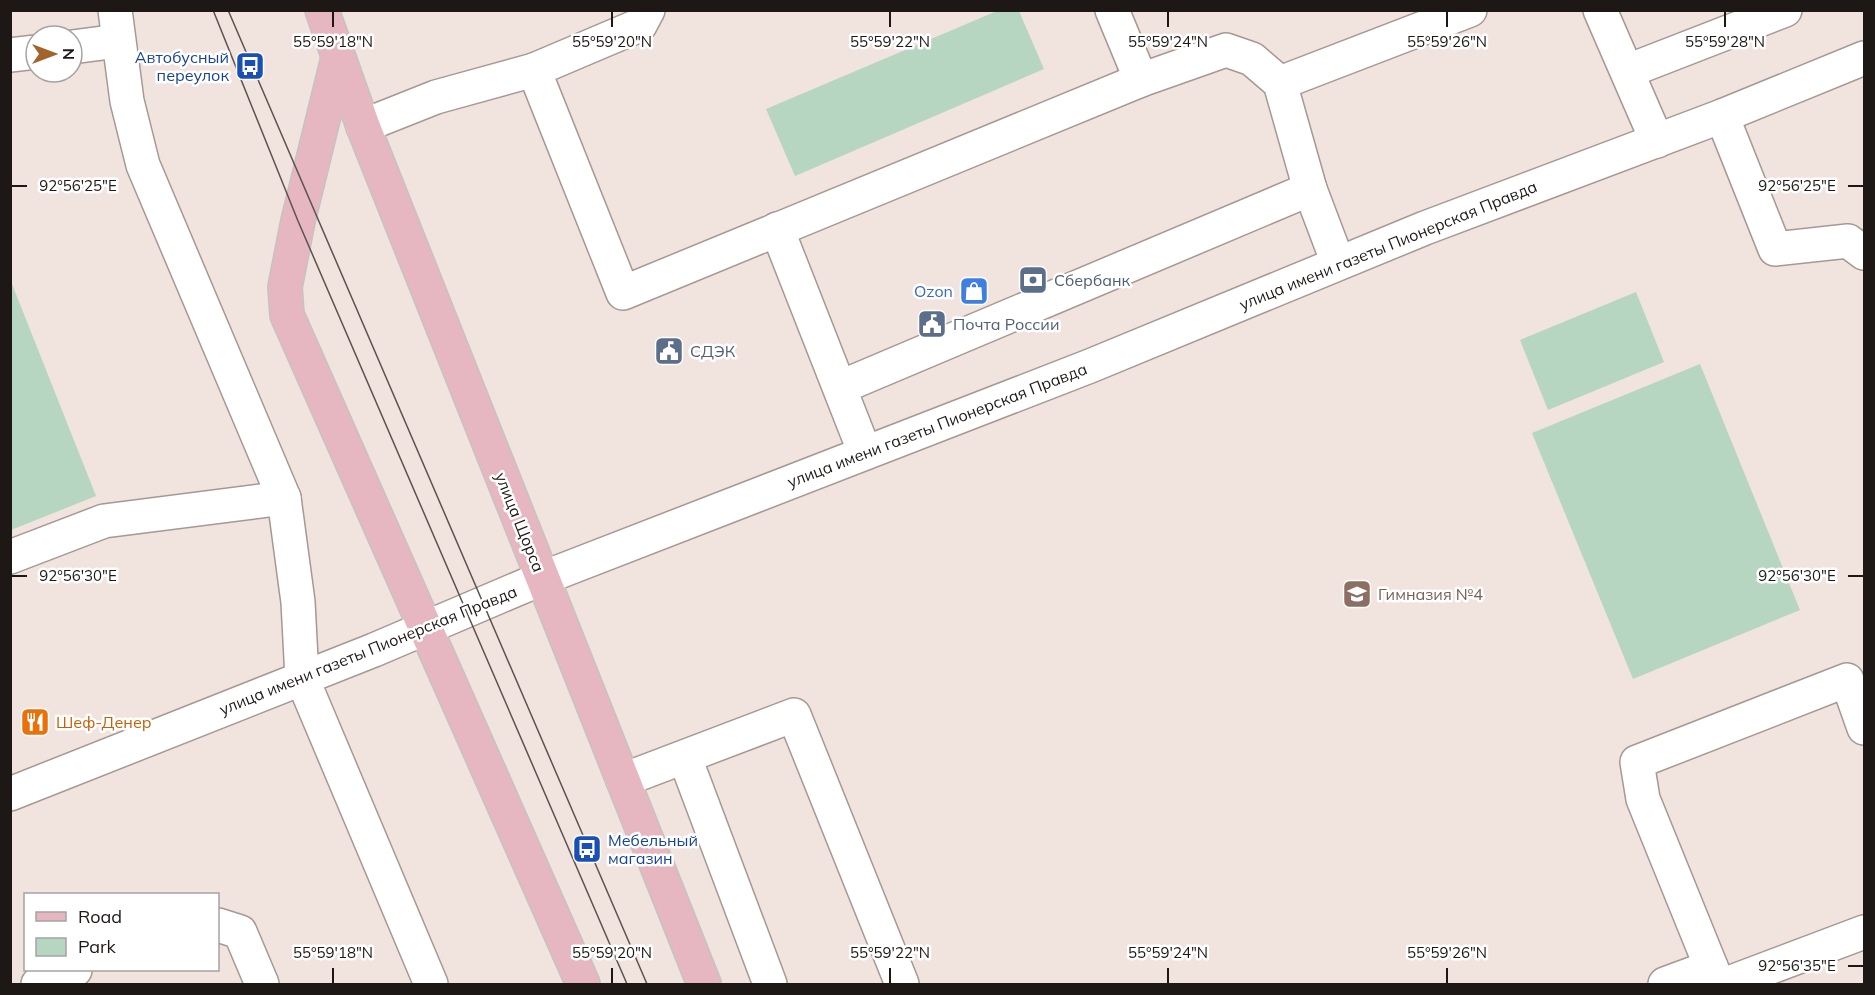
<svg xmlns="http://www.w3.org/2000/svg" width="1875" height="995" font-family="Mulish,sans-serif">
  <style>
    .green { fill: #b6d6c1 }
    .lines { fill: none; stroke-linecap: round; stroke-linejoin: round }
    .minor-casing { stroke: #a69893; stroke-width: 36 }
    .major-casing { stroke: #c4c3c2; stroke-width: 36 }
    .minor { stroke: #fff; stroke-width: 33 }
    .major { stroke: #e6b7c0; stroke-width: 33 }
    .tram { stroke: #5b5350; stroke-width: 1.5 }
    .ticks { fill: none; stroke: #1d1816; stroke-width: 2 }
    .labels { text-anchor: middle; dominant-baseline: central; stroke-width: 5; stroke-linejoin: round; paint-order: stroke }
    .transit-label { font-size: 16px; fill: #164399; stroke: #fff; text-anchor: end }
    .street-label { font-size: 16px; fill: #1d1816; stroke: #fff }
    .service-label { font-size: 16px; fill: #4e5e75; stroke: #fff; text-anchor: start }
    .shop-label { font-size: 16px; fill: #366cbe; stroke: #fff; text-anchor: end }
    .education-label { font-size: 16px; fill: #785e54; stroke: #fff; text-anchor: start }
    .food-label { font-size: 16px; fill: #c56008; stroke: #fff; text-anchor: start }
    .ticks-label { font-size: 15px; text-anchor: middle; fill: #1d1816; stroke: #fff; stroke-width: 5; stroke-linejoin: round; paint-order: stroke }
  </style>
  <rect width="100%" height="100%" fill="#f1e3de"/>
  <g class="green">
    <path d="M997 11H1019L1044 69 795 176 766 109Z"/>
    <path d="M10 279 96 496 11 530H10Z"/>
    <path d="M1636 292 1664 362 1548 410 1520 340Z"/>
    <path d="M1700 364 1800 610 1633 679 1532 433Z"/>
  </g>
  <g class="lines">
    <g class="minor-casing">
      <g id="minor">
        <path d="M115 10 127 101 143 165 284 498 298 602 302 678 431 984"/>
        <path d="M648 10 640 25 534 70 623 293 1141 80 1226 50 1252 59 1280 83 1310 189 1338 263"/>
        <path d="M1112 10 1141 80"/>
        <path d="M1600 10 1657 141"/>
        <path d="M72 47 118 41"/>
        <path d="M10 55 36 52"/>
        <path d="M1628 71 1785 10"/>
        <path d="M1280 83 1470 10"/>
        <path d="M1722 116 1775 249 1848 241 1864 253"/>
        <path d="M363 126 436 97 534 70"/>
        <path d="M777 229 865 453"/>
        <path d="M841 387 1310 189"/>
        <path d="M10 557 104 521 284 498"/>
        <path d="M685 758 770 984"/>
        <path d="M623 780 794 715 902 984"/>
        <path d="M10 794 374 650 543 578 1090 366 1425 228 1722 116 1864 58"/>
        <path d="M218 925 240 932 262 984"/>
        <path d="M38 984 75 970"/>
        <path d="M1665 984 1711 967"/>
        <path d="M1718 984 1643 799 1637 762 1847 680 1864 728"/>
        <path d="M1726 984 1864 932"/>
      </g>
    </g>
    <g class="major-casing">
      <g id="major">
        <path d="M322 10 363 126 704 984"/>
        <path d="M338 58 298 221 285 287 287 315 583 984"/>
      </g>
    </g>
    <use href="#minor" class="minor"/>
    <use href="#major" class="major"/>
    <g class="tram">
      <path d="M213 10 298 221 627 984"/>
      <path d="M228 10 647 984"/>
    </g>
  </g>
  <path class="ticks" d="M333 12V27M612 12V27M890 12V27M1168 12V27M1447 12V27M1725 12V27M12 186H27M1848 186H1863M12 576H27M1848 576H1863M1848 966H1863M333 968V983M612 968V983M890 968V983M1168 968V983M1447 968V983"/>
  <defs>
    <g id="bus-square" transform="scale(1.5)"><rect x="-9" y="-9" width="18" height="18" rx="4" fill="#1a4fb4" stroke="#fff"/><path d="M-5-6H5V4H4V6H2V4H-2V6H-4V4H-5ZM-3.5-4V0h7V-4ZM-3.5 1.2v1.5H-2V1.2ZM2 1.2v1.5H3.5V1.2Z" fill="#fff"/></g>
    <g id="bank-square" transform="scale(1.5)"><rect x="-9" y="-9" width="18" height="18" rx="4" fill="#5c6f8a" stroke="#fff"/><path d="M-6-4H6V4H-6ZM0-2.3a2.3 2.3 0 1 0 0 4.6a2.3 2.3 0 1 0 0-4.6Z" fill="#fff"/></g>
    <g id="shop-square" transform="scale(1.5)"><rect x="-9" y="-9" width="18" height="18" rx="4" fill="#3f7fe0" stroke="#fff"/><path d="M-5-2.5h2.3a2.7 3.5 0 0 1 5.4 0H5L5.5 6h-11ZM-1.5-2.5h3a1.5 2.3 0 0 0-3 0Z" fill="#fff"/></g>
    <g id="civic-square" transform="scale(1.5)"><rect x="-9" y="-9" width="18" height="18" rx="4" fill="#5c6f8a" stroke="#fff"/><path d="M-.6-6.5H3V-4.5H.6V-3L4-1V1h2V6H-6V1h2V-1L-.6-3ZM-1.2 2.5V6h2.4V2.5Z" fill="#fff"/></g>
    <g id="school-square" transform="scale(1.5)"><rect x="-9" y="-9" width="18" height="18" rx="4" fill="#8d6e63" stroke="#fff"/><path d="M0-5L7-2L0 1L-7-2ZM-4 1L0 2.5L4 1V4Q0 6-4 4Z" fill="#fff"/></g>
    <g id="restaurant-square" transform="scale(1.5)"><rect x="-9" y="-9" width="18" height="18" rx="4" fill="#e8710a" stroke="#fff"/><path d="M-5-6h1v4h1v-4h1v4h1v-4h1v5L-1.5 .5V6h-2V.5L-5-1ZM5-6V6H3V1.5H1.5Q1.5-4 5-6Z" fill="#fff"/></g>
  </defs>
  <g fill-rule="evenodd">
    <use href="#bus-square" x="250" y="66"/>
    <use href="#bank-square" x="1033" y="280"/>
    <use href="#shop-square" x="974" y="291"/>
    <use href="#civic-square" x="932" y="324"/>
    <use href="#civic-square" x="669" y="351"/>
    <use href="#school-square" x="1357" y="594"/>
    <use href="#restaurant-square" x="35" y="722"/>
    <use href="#bus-square" x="587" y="849"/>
  </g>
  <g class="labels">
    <g class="transit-label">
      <text x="229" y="57">Автобусный<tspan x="229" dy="18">переулок</tspan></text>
      <text x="608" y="840" text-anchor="start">Мебельный<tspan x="608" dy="18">магазин</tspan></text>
    </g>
    <g class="street-label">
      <text transform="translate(1388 245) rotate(-22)">улица имени газеты Пионерская Правда</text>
      <text transform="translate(937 425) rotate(-21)">улица имени газеты Пионерская Правда</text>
      <text transform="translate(520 522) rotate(68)">улица Щорса</text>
      <text transform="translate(368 650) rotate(-22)">улица имени газеты Пионерская Правда</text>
    </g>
    <g class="service-label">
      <text x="1054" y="280">Сбербанк</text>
      <text x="953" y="324">Почта России</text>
      <text x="690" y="351">СДЭК</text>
    </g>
    <g class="shop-label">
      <text x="953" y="291">Ozon</text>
    </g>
    <g class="education-label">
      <text x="1378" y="594">Гимназия №4</text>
    </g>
    <g class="food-label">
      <text x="56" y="722">Шеф-Денер</text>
    </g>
  </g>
  <g class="ticks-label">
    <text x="333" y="47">55°59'18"N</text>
    <text x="612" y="47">55°59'20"N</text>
    <text x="890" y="47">55°59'22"N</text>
    <text x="1168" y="47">55°59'24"N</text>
    <text x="1447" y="47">55°59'26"N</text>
    <text x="1725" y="47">55°59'28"N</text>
    <text x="1797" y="191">92°56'25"E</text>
    <text x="78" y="191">92°56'25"E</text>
    <text x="1797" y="581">92°56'30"E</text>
    <text x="78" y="581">92°56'30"E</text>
    <text x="333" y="958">55°59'18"N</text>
    <text x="612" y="958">55°59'20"N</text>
    <text x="890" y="958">55°59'22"N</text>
    <text x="1168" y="958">55°59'24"N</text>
    <text x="1447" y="958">55°59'26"N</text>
    <text x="1797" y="971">92°56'35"E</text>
  </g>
  <rect width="1875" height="995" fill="none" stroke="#1d1816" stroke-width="24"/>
  <rect x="24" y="893" width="195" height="78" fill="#ffffff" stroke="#a5a3a2" stroke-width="1.5"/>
  <rect x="36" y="912" width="30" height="9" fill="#e6b7c0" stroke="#a5a3a2" stroke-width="1.5"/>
  <text x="78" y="923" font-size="18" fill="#1d1816">Road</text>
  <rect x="36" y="938" width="30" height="18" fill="#b6d6c1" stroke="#a5a3a2" stroke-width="1.5"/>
  <text x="78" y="953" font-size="18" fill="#1d1816">Park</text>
  <g transform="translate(54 54) rotate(90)"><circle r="28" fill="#ffffff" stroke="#a5a3a2" stroke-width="1.5"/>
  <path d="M0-4.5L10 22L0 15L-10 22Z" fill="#a3642b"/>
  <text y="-9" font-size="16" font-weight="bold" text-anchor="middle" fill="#1d1816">N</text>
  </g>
</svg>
